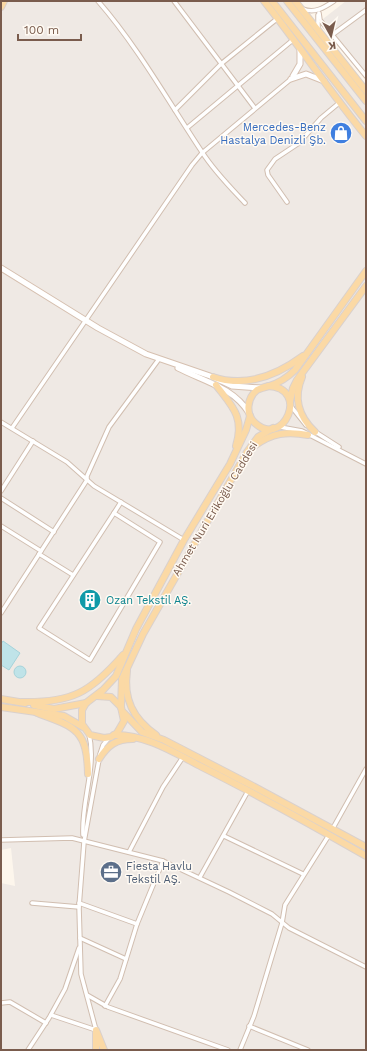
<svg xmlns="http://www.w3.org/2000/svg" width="367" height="1051" font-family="'Work Sans',sans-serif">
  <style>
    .industrial { fill: #efe9e4 }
    .water { fill: #bfe3e8; stroke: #a5d3da }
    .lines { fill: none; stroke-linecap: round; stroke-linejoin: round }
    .street-casing { stroke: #d1beb0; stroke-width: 5.5 }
    .secondary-casing { stroke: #d6c0b0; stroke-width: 7 }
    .primary-casing { stroke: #dad1cd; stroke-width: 8 }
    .street { stroke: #fff; stroke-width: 3.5 }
    .secondary { stroke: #fff; stroke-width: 5 }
    .primary { stroke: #fbd9a5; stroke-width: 6 }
    .labels { text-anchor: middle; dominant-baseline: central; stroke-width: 3; stroke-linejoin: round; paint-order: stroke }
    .shop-label { font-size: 11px; fill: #366cbe; stroke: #fffaf3; text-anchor: end }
    .street-label { font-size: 11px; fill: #7a5c4d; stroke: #fffaf3 }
    .culture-label { font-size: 11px; fill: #0d838f; stroke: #fffaf3; text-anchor: start }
    .service-label { font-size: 11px; fill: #4e5e75; stroke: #fffaf3; text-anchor: start }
  </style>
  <rect width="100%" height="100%" fill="#fdf6ec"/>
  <g class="industrial">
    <path d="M1 1H290L366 95V1050H1V883L15 886 11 848 1 850Z"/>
    <path d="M346 1H366V74L323 19Z"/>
  </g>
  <g class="water">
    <path d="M3 641 20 653 9 670 1 665V644Z"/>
    <circle cx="20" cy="672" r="6"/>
  </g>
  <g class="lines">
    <g class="street-casing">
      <g id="street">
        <path d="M98 1C138 47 168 101 202 152 214 171 230 187 245 203"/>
        <path d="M174 1 254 107"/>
        <path d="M303 9C315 14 325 7 334 1"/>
        <path d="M319 13 320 20 366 76"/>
        <path d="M318 28V15"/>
        <path d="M332 35 366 10"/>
        <path d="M175 110 221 64 278 18"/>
        <path d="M187 128 294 39"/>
        <path d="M287 202 268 175 267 170 275 159 299 143 321 118 339 103"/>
        <path d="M290 405 306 425"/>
        <path d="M1 422 67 462 94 486 184 540"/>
        <path d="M280 427 302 431 366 464"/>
        <path d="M12 428 192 165 202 153 291 79"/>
        <path d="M314 431 339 447"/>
        <path d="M1 491 33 441"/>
        <path d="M1 498 54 532"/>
        <path d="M114 513 160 542 90 660 39 628Z"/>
        <path d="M114 513 121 502"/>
        <path d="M1 526 41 551"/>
        <path d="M39 554 73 575"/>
        <path d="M1 613 87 480V476L109 427 159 359"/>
        <path d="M333 828 366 769"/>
        <path d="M83 835C81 801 97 767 89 734"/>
        <path d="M224 836 303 874"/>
        <path d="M1 840 72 838 163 861 229 892 272 914 289 928 366 967"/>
        <path d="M129 852 163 787 183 757"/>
        <path d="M200 877 248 791"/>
        <path d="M32 903 79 907"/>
        <path d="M79 903 137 924"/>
        <path d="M80 938 126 959"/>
        <path d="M87 995 108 1007 228 1050"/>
        <path d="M1 1003 10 1002 46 1023"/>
        <path d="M105 1006 120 979 137 924 163 861"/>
        <path d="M51 1015 96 1030"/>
        <path d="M249 1026 308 1050"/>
        <path d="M96 1030 81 974 79 907 84 842 100 754 103 745 109 738"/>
        <path d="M28 1050 49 1018 65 989 79 948"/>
        <path d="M240 1050 254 1016 282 923 285 905 329 835"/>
      </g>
    </g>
    <g class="secondary-casing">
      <g id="secondary">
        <path d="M293 76 300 64V49"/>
        <path d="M291 79 306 74 324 81"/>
        <path d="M1 268 98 328 146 354 213 377 232 386 260 388"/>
        <path d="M178 368C203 381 233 387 249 413"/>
      </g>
    </g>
    <g class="primary-casing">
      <g id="primary">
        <path d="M264 1C299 45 330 92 366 136"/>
        <path d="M272 1 366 121"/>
        <path d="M287 1 366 101"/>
        <path d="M295 1 366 91"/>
        <path d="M1 7 4 1"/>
        <path d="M213 377C246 388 276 376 303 356"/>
        <path d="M302 377C293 398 299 417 315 432"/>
        <path d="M216 385C232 406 245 417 236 446"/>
        <path d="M268 386C311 388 283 449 255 423 245 414 247 398 257 390 261 388 265 387 269 386 279 383 288 377 295 370L366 271"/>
        <path d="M290 401 293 388 297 380 366 286"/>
        <path d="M254 446C272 433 287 431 308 435"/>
        <path d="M127 671C123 699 133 719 156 735"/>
        <path d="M97 696 111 697 121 707 124 721 117 733 111 737 104 738 90 735 82 724V710L86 703 103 690 116 676 136 629 184 540 230 464 246 430 250 416"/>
        <path d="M1 699 25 703"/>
        <path d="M22 702C72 703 91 692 123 655"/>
        <path d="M34 705 54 709 86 703"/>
        <path d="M1 707 64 716 83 727"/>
        <path d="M121 707 122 679 143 634 247 452 258 437 273 428"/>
        <path d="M37 713C76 727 87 730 88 774"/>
        <path d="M124 713 142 732 164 740 251 785 366 847"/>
        <path d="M114 735C145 734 175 753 202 767 258 795 312 825 366 856"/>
        <path d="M99 759C108 745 116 739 133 739"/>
        <path d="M96 1030 104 1050"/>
        <path d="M96 1033V1050"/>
      </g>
    </g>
    <use href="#street" class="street"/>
    <use href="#secondary" class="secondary"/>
    <use href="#primary" class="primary"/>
  </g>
  <defs>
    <g id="shop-disc" transform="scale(1.15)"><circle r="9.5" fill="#3f7fe0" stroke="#fffaf3"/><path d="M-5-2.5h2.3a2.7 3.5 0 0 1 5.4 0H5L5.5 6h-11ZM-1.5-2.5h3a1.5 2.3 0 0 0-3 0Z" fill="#fff"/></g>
    <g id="building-disc" transform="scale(1.15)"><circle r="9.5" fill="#0f9aa8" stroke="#fffaf3"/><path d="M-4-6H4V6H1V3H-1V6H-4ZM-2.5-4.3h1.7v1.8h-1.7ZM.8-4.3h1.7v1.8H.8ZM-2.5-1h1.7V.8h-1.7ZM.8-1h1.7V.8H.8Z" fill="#fff"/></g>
    <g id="office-disc" transform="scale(1.15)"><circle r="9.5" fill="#5c6f8a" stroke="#fffaf3"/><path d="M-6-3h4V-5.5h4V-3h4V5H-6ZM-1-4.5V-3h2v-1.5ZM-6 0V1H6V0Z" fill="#fff"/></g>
  </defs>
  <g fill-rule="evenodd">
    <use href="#shop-disc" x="341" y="133"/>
    <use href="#building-disc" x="90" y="600"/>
    <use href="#office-disc" x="111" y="872"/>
  </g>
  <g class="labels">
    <g class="shop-label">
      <text x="326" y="127">Mercedes-Benz<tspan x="326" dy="13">Hastalya Denizli Şb.</tspan></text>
    </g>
    <g class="street-label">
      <text transform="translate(215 509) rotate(-59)">Ahmet Nuri Erikoğlu Caddesi</text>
    </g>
    <g class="culture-label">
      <text x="106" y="600">Ozan Tekstil AŞ.</text>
    </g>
    <g class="service-label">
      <text x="126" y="866">Fiesta Havlu<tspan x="126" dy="13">Tekstil AŞ.</tspan></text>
    </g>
  </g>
  <rect width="367" height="1051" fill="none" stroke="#7a5c4d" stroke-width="4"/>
  <g transform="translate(331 36) rotate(172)" stroke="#fffaf3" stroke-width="3" paint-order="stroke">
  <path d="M0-3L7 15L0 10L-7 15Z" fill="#7a5c4d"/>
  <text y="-6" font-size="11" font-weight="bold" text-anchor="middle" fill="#7a5c4d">K</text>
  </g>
  <path d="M18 34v6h63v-6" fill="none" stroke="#7a5c4d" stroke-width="2"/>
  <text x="24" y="34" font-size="12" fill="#7a5c4d" stroke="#fffaf3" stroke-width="3" paint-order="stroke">100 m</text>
</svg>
